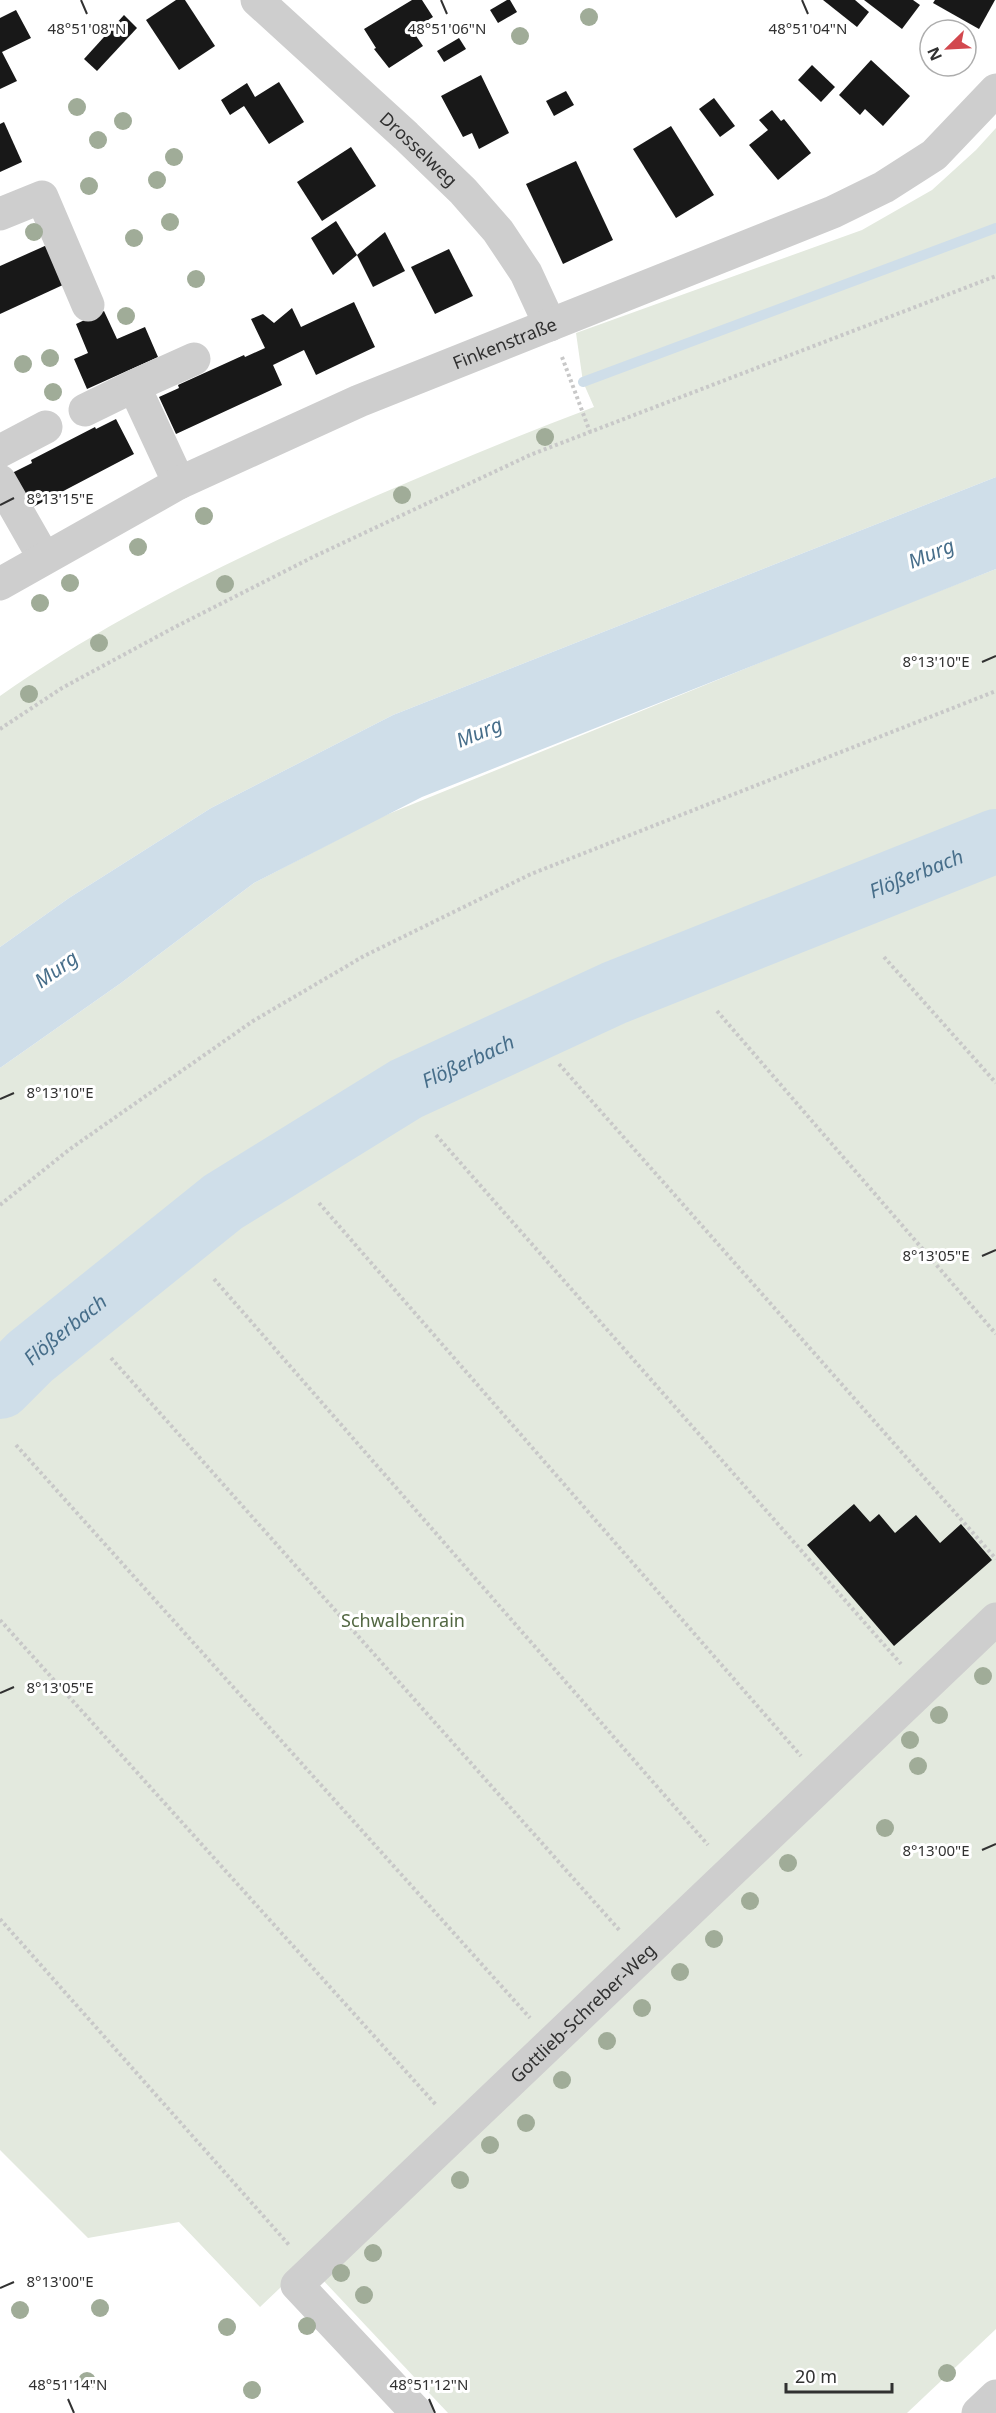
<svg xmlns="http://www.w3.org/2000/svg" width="996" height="2413" font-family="'Noto Sans',sans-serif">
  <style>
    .green { fill: #e3e9de }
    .water { fill: #cfdee9 }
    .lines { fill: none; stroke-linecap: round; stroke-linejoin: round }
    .stream { stroke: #cfdee9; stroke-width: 10 }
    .river { stroke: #cfdee9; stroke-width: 64 }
    .building { fill: #181818 }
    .path { stroke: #c8c8c8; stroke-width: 4; stroke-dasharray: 3 3; stroke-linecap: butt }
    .minor { stroke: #cecece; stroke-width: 33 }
    .tree { fill: #a0ac98 }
    .ticks { fill: none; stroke: #313131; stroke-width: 2 }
    .labels { text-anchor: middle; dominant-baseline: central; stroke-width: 6; stroke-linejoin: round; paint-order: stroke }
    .street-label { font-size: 18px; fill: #313131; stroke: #fff }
    .park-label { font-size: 18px; fill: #536843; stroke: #fff }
    .water-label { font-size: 20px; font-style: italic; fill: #476e8a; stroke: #fff }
    .ticks-label { font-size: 15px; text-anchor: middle; fill: #313131; stroke: #fff; stroke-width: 6; stroke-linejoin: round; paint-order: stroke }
  </style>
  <rect width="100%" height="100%" fill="#fff"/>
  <g class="green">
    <path d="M996 128V477L393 715 211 808 69 898 0 947V696C115 615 243 554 371 498 445 466 519 435 594 407L583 382 576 333 862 230 932 190 976 150Z"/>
    <path d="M996 569V828L615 978 400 1078 219 1192 28 1345 0 1373V1068L121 983 254 883 381 817 857 623Z"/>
    <path d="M996 851V1605L853 1743 260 2307 179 2222 88 2238 0 2150V1410L45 1368 231 1216 411 1100 619 1000Z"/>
    <path d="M996 1633V2329L907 2413H448L321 2278Z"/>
  </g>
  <path class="water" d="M996 477V569L422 797 254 883 121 983 0 1068V947L69 898 211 808 393 715Z"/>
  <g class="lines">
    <path class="stream" d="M583 382 996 228"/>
    <path class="river" id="s1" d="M0 1387 30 1357 223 1202 406 1089 614 993 996 841"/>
  </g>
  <g class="building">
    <path d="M176 0H185L215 46 179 70 146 20Z"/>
    <path d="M412 0H422L433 17 412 30 423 46 389 68 374 49 376 48 364 29Z"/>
    <path d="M507 0H510L517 12 498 23 490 10Z"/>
    <path d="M823 0H855L869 12 857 27Z"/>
    <path d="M864 0H913L920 5 902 29Z"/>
    <path d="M935 0H995L979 29 933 3Z"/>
    <path d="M16 10 31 38 2 52 17 81 0 89V18Z"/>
    <path d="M124 15 137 28 97 71 84 59Z"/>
    <path d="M459 38 466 49 444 62 437 51Z"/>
    <path d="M871 60 910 96 883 126 865 109 860 115 839 95Z"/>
    <path d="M812 65 835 87 821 102 798 80Z"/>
    <path d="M481 75 509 133 479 149 472 133 463 137 441 96Z"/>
    <path d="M279 82 304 122 269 144 244 106 230 115 221 100 247 83 255 97Z"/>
    <path d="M566 91 574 105 554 116 546 101Z"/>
    <path d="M714 98 735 126 720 137 699 109Z"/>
    <path d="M772 110 781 121 784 119 811 153 778 180 749 145 768 130 759 120Z"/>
    <path d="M4 122 22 162 0 172V124Z"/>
    <path d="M671 126 714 195 676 218 633 149Z"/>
    <path d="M351 147 376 186 322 221 297 182Z"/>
    <path d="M576 161 613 240 563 264 526 184Z"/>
    <path d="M336 221 357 255 333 275 311 238Z"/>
    <path d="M385 232 405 271 373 287 357 255Z"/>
    <path d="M47 245 65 284 0 314V266Z"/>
    <path d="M449 249 473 296 435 314 411 267Z"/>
    <path d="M354 302 375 347 316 375 304 350 273 365 282 385 176 434 159 397 179 388 178 385 244 355 245 357 265 348 251 319 263 314 274 323 292 308 301 327Z"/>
    <path d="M104 311 117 339 145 327 158 357 87 389 74 359 88 353 76 324Z"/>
    <path d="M116 419 134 454 31 508 12 473 32 463 31 460 95 427 96 429Z"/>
    <path d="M854 1504 870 1522 879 1514 895 1533 916 1515 940 1543 961 1524 992 1560 894 1646 807 1545Z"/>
  </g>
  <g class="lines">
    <g class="path">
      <path d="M562 357 590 432"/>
      <path d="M0 729 62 688 175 627 313 557 530 455 996 276"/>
      <path d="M884 957 996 1083"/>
      <path d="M717 1011 996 1334"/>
      <path d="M559 1064 996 1559"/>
      <path d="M436 1135 901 1664"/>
      <path d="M319 1203 801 1756"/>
      <path d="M0 1205 70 1149 253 1021 364 956 531 874 996 691"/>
      <path d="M214 1279 708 1845"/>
      <path d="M111 1358 621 1932"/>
      <path d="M16 1445 530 2018"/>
      <path d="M0 1620 437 2106"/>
      <path d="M0 1919 290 2246"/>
    </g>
    <g class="minor">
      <path id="s2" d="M257 0 406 136 463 191 498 231 526 273 550 325"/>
      <path d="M0 214 42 197 88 305"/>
      <path d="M85 410 134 386"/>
      <path d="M0 451 46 427"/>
      <path d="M0 481 44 558"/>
      <path d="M179 483 134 386 194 359"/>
      <path id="s3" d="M0 584 179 483 359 401 833 212 884 187 934 155 996 90"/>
      <path id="s4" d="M417 2413 297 2285 996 1619"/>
      <path d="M978 2413 996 2396"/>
    </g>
  </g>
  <g class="tree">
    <circle cx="589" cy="17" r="9"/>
    <circle cx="520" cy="36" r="9"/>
    <circle cx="77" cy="107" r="9"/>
    <circle cx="123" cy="121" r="9"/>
    <circle cx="98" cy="140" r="9"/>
    <circle cx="174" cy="157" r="9"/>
    <circle cx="157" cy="180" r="9"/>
    <circle cx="89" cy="186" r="9"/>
    <circle cx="170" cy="222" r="9"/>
    <circle cx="34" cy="232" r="9"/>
    <circle cx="134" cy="238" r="9"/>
    <circle cx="196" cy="279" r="9"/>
    <circle cx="126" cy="316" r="9"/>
    <circle cx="50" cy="358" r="9"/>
    <circle cx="23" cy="364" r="9"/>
    <circle cx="53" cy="392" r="9"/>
    <circle cx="545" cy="437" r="9"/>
    <circle cx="402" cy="495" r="9"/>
    <circle cx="204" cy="516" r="9"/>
    <circle cx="138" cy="547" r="9"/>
    <circle cx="70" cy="583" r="9"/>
    <circle cx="225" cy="584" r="9"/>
    <circle cx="40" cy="603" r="9"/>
    <circle cx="99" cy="643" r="9"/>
    <circle cx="29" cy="694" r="9"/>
    <circle cx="983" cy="1676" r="9"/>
    <circle cx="939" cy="1715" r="9"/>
    <circle cx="910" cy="1740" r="9"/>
    <circle cx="918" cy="1766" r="9"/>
    <circle cx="885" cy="1828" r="9"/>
    <circle cx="788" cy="1863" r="9"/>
    <circle cx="750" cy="1901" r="9"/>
    <circle cx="714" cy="1939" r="9"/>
    <circle cx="680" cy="1972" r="9"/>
    <circle cx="642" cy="2008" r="9"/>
    <circle cx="607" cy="2041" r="9"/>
    <circle cx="562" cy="2080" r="9"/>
    <circle cx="526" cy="2123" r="9"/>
    <circle cx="490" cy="2145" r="9"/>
    <circle cx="460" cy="2180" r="9"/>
    <circle cx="373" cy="2253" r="9"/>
    <circle cx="341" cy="2273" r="9"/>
    <circle cx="364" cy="2295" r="9"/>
    <circle cx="100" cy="2308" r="9"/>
    <circle cx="20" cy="2310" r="9"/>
    <circle cx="307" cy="2326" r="9"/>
    <circle cx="227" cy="2327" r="9"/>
    <circle cx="947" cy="2373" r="9"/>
    <circle cx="87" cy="2381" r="9"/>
    <circle cx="252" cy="2390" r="9"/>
  </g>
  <path class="ticks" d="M81 0 87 14M441 0 447 14M802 0 808 14M0 505 14 498M982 662 996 656M0 1099 14 1093M982 1256 996 1250M0 1693 14 1687M982 1850 996 1844M0 2288 14 2282M68 2399 74 2413M429 2399 435 2413"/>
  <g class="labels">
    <g class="street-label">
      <text stroke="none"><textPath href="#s2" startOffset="220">Drosselweg</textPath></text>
      <text stroke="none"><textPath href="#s3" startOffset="560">Finkenstraße</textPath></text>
      <text stroke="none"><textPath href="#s4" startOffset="570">Gottlieb-Schreber-Weg</textPath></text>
    </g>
    <g class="park-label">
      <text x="403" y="1620">Schwalbenrain</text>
    </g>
    <g class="water-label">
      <text transform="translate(931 553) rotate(-22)">Murg</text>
      <text transform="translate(479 732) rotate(-22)">Murg</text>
      <text stroke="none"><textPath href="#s1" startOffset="1059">Flößerbach</textPath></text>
      <text transform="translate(56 969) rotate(-36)">Murg</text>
      <text stroke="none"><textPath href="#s1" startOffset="573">Flößerbach</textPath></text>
      <text stroke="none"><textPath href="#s1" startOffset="87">Flößerbach</textPath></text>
    </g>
  </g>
  <g class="ticks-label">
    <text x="87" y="34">48°51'08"N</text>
    <text x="447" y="34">48°51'06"N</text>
    <text x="808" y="34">48°51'04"N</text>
    <text x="60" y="504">8°13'15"E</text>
    <text x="936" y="667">8°13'10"E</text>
    <text x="60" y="1098">8°13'10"E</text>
    <text x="936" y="1261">8°13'05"E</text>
    <text x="60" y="1693">8°13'05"E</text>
    <text x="936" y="1856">8°13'00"E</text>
    <text x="60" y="2287">8°13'00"E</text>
    <text x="68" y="2390">48°51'14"N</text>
    <text x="429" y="2390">48°51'12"N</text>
  </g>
  <g transform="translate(948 48) rotate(246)"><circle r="28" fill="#ffffff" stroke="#adadad" stroke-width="1.5"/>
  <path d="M0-4.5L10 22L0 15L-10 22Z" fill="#d2484e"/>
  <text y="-9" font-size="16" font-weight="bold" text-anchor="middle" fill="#313131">N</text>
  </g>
  <path d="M786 2383v9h106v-9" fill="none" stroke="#313131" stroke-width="3"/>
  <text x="795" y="2383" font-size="18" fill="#313131" stroke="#ffffff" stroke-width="4.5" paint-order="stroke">20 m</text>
</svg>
